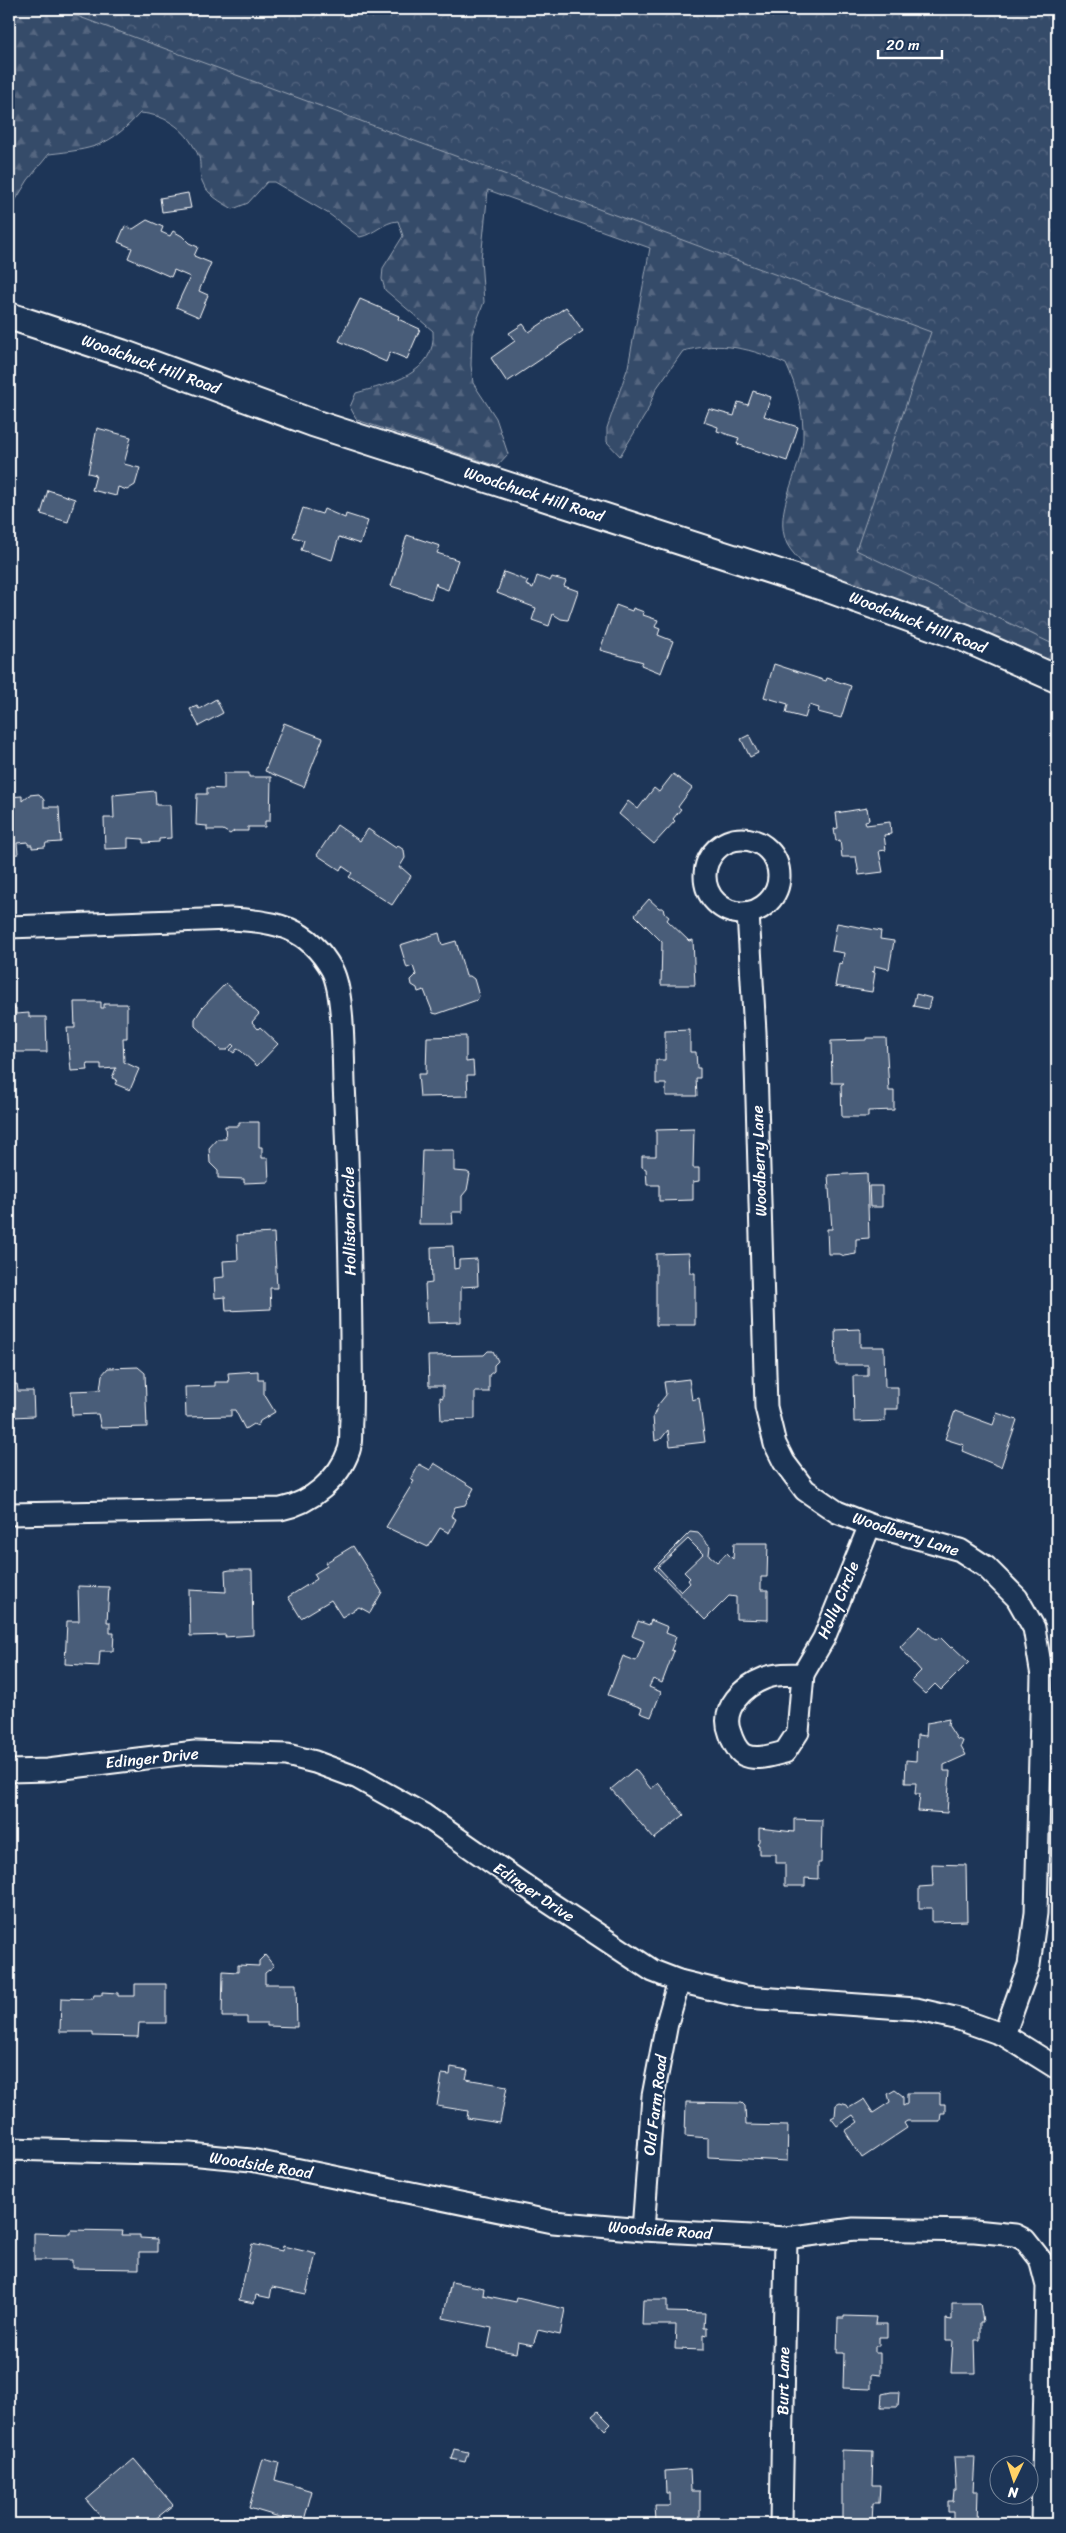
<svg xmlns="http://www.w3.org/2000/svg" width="1066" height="2533" font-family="Sriracha,sans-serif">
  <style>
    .forest { fill: url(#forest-firs); stroke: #9aa5b4 }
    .park { fill: url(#park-crowns); stroke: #9aa5b4 }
    .building { fill: #4a5d79; stroke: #fff; fill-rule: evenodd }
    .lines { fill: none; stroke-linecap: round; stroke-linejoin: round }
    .minor-casing { stroke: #fff; stroke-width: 25 }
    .tertiary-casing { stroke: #fff; stroke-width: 30 }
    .minor { stroke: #1d3557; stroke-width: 21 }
    .tertiary { stroke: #1d3557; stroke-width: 26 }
    .labels { text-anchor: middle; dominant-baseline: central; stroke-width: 4; stroke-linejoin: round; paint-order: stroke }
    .street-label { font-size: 16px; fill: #fff; stroke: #1d3557 }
  </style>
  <defs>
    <pattern id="forest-firs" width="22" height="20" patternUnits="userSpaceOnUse" patternTransform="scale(1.25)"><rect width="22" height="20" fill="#364b69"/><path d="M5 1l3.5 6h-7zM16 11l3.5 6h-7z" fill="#546680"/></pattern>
    <pattern id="park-crowns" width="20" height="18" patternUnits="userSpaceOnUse" patternTransform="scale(1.25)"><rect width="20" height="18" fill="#364b69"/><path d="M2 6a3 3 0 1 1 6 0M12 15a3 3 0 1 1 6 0" fill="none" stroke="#546680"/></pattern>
  </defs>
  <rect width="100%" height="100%" fill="#1d3557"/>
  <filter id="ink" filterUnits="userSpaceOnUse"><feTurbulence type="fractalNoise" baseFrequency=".02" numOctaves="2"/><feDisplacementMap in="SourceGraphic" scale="10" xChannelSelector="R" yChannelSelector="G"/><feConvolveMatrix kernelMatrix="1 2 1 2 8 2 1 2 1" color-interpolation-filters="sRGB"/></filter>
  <g filter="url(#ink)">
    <path class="forest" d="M9 9H920L1057 194V666L974 628 804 566C799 559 791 552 787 544 772 511 801 473 803 439 804 412 797 388 786 364 751 348 722 341 683 351L656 389 647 412 620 456 607 442V428L628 367 650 248 488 190 481 259 484 302 472 334 471 365 473 383 496 418 508 454 497 466 357 420 350 407 356 393C389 384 437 374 433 331L385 290 382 279 383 268 403 236 398 221C383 222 375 234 360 237L329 214 274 182H267L248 203 233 209C221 202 207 195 202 181 199 173 201 164 199 157 188 131 168 115 140 113 109 147 93 149 49 154L28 180 9 211Z"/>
    <path class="park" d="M58 9H1057V646L856 550 931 332Z"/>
    <g class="building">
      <path d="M188 193 191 208 162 212 160 198Z"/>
      <path d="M147 220 163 227 161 232 170 236 173 231 182 236 189 243 198 247 194 256 211 263 199 291 208 295 199 317 176 307 190 277 174 270 171 277 128 258 132 248 118 242 125 226 133 229Z"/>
      <path d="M360 299 399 316 398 319 420 329 407 359 390 352 386 362 339 341Z"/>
      <path d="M566 307 583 331 507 382 491 358 515 341 509 333 523 324 529 332Z"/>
      <path d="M753 391 771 397 764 416 798 427 787 461 737 444 739 438 717 431 718 427 704 422 709 409 734 416 738 402 748 405Z"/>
      <path d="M97 428 131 437 124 464 140 468 135 485 127 490 118 487 116 496 92 490 96 475 88 473Z"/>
      <path d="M48 490 75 499 68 522 41 514Z"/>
      <path d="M303 508 322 514 324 509 345 518 346 514 368 521 360 544 339 537 332 560 301 550 304 540 293 537Z"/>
      <path d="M407 535 440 546 437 553 458 560 448 590 437 586 436 583 431 599 391 586Z"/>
      <path d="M504 572 528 581 526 585 533 588 537 576 550 581 552 577 566 581 564 586 578 591 568 620 561 619 553 614 549 626 532 620 536 608 497 593Z"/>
      <path d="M616 605 632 611 633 608 644 612 643 615 658 620 655 627 660 629 658 635 673 641 661 673 641 665 643 662 600 650Z"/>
      <path d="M774 664 826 681 827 678 851 686 841 718 818 712 819 708 809 705 805 718 786 713 788 704 764 697Z"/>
      <path d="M216 699 223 713 199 726 190 709 197 706 199 709Z"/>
      <path d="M284 723 323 738 304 787 265 771Z"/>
      <path d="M749 735 758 753 750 757 741 739Z"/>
      <path d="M224 773H249V777H271L270 821H265V827H248V831H234L230 834 223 830H207V826L196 825 197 794H207V788L224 789Z"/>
      <path d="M673 774 692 788 678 807 681 809 673 819 675 821 654 844 619 814 628 801 638 809 654 788 659 792Z"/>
      <path d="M155 791 156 805H170L171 838 159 839V842L143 843V839L128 838V848L105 849 104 818H114L113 795Z"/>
      <path d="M39 794 44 800V807H59L61 842 46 843 45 847 32 848V845H28V842L17 843 18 854 9 855V797L22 796V801L29 795Z"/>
      <path d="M867 808 869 820 865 821 866 825 890 822 891 834 884 835 886 850 879 851 883 872 859 875 856 857H842L840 840 836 841 834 829 838 828 836 813Z"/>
      <path d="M337 825 360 841 368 829 396 848 398 846 404 850 405 858 399 868H402L411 876 392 905 349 877 352 873 342 866 340 870 317 855Z"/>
      <path d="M649 899 659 908H663L664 913 669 917 667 920 689 941 693 940 695 985H661L662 942 635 915Z"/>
      <path d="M837 923 881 931 880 939 894 941 889 969 875 966 874 972 872 971 875 973 872 992 835 986 839 963 842 964 844 953 832 951Z"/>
      <path d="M439 933 442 945 456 941 466 976H470L474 979 479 996 477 1000 437 1014 433 1013 424 990 418 992 417 988 412 985 411 980 416 975 413 966 407 968 400 945Z"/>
      <path d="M226 983 259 1014 252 1022 258 1029 260 1027 278 1044 257 1066 241 1051 237 1049 234 1053 230 1050 234 1046 232 1044 227 1050H220L195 1026V1019L202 1008Z"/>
      <path d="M916 994 931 998 928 1009 913 1006Z"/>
      <path d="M74 1002H101V1008H104V1004H127V1038H123L124 1062 139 1069 130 1090 115 1084 117 1080 112 1078 116 1068 101 1069V1064H87L88 1070 71 1071 67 1028H75Z"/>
      <path d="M9 1008H16V1014L29 1013V1017H46L47 1052H15L16 1055H9Z"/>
      <path d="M690 1030V1052H696L697 1068H700V1078H696L697 1096H666V1084H656V1060H665V1031Z"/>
      <path d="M466 1036V1062L473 1061 474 1075H467L468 1096 420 1097 418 1074H426L427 1037Z"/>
      <path d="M866 1038H886L889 1091H894V1110L868 1111V1117H842L841 1085 844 1083H832L831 1041 866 1040Z"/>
      <path d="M239 1122H259V1147H262V1158H268L269 1182 244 1183V1179L218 1178V1171L210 1163 209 1148 217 1139H226L225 1126H239Z"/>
      <path d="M694 1129 693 1168H699V1181L693 1182V1200L659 1201V1185H647L646 1169 642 1167V1156H656V1130Z"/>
      <path d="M422 1150H454V1171L467 1172 470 1174 467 1190 462 1196V1212H452L453 1224H419Z"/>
      <path d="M867 1173 869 1238 856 1239V1254L844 1256 840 1254H828L827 1229H832L828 1175Z"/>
      <path d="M869 1186H882V1207H870Z"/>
      <path d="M274 1233 277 1288H270L271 1309 226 1311 225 1297 215 1298 214 1278 224 1277 223 1261 238 1260 237 1235Z"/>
      <path d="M453 1246 454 1269 459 1268V1260L477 1259 478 1286 461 1287V1322L427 1323 425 1284 432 1283 431 1247Z"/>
      <path d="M689 1253 690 1273H695V1325H656V1254Z"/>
      <path d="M860 1329V1347H884L885 1387H898V1409H885V1421L854 1422 853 1376H868V1365H836L835 1330Z"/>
      <path d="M488 1351H493L498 1361 494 1365V1371L489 1375V1392H475V1419L441 1420 440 1397 443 1398V1386H429L428 1356 484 1355Z"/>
      <path d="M138 1367 145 1373 147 1427 101 1428 98 1414 72 1415 71 1391 100 1390 102 1375 108 1368Z"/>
      <path d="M258 1371V1380H264V1394L275 1412 260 1421 258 1426 253 1424 245 1429 235 1410H231V1416L186 1417 185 1387 215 1386V1382H229L228 1373Z"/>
      <path d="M689 1379 692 1400 699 1398 705 1442 670 1446 668 1430 661 1439 655 1441 653 1417 658 1405 666 1395 664 1382Z"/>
      <path d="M17 1384 18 1391H33L34 1416 13 1417V1422L9 1423V1385Z"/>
      <path d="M955 1411 993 1425 997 1413 1017 1420 1001 1467 962 1451 964 1445 945 1439Z"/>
      <path d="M434 1463 474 1488 465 1505 455 1507 451 1516 456 1519 449 1533 440 1528 428 1547 386 1527 414 1481 411 1480 419 1464 430 1470Z"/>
      <path d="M690 1532 698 1533 710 1546 709 1555 717 1562 727 1553 733 1559 734 1543H768L767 1577H761V1590H768V1620L736 1619V1597L729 1596 705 1620 654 1568ZM688 1539 703 1554 684 1572 690 1578 688 1580 690 1583 681 1592 658 1567Z"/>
      <path d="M353 1546 382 1592 370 1613 359 1607 342 1617 331 1600 301 1618 288 1597 317 1579 314 1574 327 1566 325 1563Z"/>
      <path d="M230 1570H252L253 1635 225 1637 226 1635 190 1636 189 1590 226 1592 225 1571Z"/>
      <path d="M78 1586 109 1587 107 1622H110V1633H114L113 1651H100L99 1666 65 1664 67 1621H79Z"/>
      <path d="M651 1620 668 1627 666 1633 676 1637 671 1650 674 1651 662 1683 653 1679 649 1687 661 1692 651 1717 640 1713 642 1708 608 1695 623 1656 636 1661 644 1641 632 1636 638 1621 649 1625Z"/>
      <path d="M920 1626 936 1640 940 1637 951 1648 953 1647 969 1662 941 1690 935 1684 925 1694 911 1681 921 1671 900 1647Z"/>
      <path d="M949 1719 948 1725 957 1739 963 1741 961 1746 966 1755 944 1765V1771H950L947 1813 918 1811 920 1794H915L916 1783H905L906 1760 916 1761 917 1735 926 1736 927 1723Z"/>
      <path d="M635 1769 651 1789 658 1783 684 1815 654 1839 611 1789Z"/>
      <path d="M794 1819 822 1820 821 1863H818V1879L805 1878V1886H785V1863H776V1854H759V1845L757 1844 759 1841V1828L794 1832Z"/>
      <path d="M932 1864 966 1865 967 1921 932 1922V1908H919V1887L933 1886Z"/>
      <path d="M265 1955 274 1966 265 1973V1984H296L297 2027 267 2026V2023H247V2017H222L223 1971 238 1972V1965L259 1966V1961Z"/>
      <path d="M135 1984H166V2023H139L138 2037 93 2036V2032H60L61 1998 93 1999 94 1995H102V1992L118 1993V1996H135Z"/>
      <path d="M451 2067 468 2070 466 2079 507 2086 500 2123 467 2118 468 2111 437 2106 442 2074 450 2075Z"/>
      <path d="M895 2090 903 2096V2106L907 2104V2093H940V2104H945V2113H941L940 2121H907L904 2123 907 2128 862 2158 845 2131 858 2122 853 2115 837 2126 831 2118 835 2116 836 2105 840 2103 847 2105 849 2108 864 2099 873 2113 890 2102 888 2094Z"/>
      <path d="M686 2102 742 2103 745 2106 746 2125 788 2126 787 2161 708 2157V2138L685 2136Z"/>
      <path d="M71 2230 123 2231 122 2235H140V2238L157 2239V2252H139V2269L72 2268V2260H34V2233L71 2234Z"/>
      <path d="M252 2244 282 2251 283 2246 316 2254 306 2294 272 2287 270 2298 256 2295 254 2303 239 2300Z"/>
      <path d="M451 2282 484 2288 483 2295 516 2302 517 2298 565 2309 560 2335 538 2330 533 2345 518 2342 516 2353 488 2348 492 2328 443 2318Z"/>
      <path d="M643 2300H667V2312L705 2313 704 2327H707V2335L704 2334V2350L675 2349 676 2325H642Z"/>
      <path d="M952 2303H980L983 2322H980V2340H975L976 2373H951L953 2340H946V2319L952 2320Z"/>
      <path d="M844 2316 876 2317 875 2324H887V2337H879V2346H875V2353H880V2375L871 2374V2389L843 2388 844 2353H837L838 2318H844Z"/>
      <path d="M891 2392H899L898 2407H881L882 2394Z"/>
      <path d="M598 2411 611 2424 605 2430 592 2416Z"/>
      <path d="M454 2449 468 2452 465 2462 451 2459Z"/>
      <path d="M842 2450 873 2451 872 2485H880L879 2503H873L872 2523 842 2522Z"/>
      <path d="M954 2457H975L973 2491H978L977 2524H953V2512H948V2501H953L954 2490H956Z"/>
      <path d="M134 2459 173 2505 149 2524H107L86 2500Z"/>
      <path d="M263 2459 279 2463 275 2480 312 2491 303 2524 249 2508Z"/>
      <path d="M690 2469 691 2491H700V2519L656 2521 655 2506H670V2493H666L665 2471Z"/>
    </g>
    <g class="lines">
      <g class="minor-casing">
        <g id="minor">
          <circle cx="742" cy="876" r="37"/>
          <path d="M748 913 755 1032 766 1407 775 1444 784 1462 805 1490 837 1512 870 1525 960 1550 986 1567 1017 1598 1034 1628 1042 1676 1036 1913 1029 1965 1004 2035"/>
          <path d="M9 927 230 919C276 921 308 927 332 970 344 993 343 1055 344 1083 348 1167 350 1252 351 1336 351 1364 352 1392 351 1420 350 1429 352 1441 349 1450 339 1479 311 1503 281 1509L9 1514"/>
          <path d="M803 1674 798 1732 785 1752C773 1755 757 1761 744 1755 737 1751 732 1740 730 1733 720 1708 744 1686 765 1678 777 1673 791 1675 803 1674Z"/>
          <path d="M803 1674 824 1638 870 1525"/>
          <path d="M9 1771 48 1770 195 1752 287 1755 315 1762 358 1778 424 1815 547 1901 653 1971 679 1981 745 1997 916 2009 959 2019 1004 2035 1057 2068"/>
          <path d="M9 2149 190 2154 251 2160 553 2222 643 2230 786 2238 854 2229 975 2231 1015 2235 1025 2240 1040 2259 1047 2286 1042 2524"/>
          <path d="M643 2230 653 2096 667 2023 679 1981"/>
          <path d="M781 2524 786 2238"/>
        </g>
      </g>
      <g class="tertiary-casing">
        <path id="tertiary" d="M9 316 122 353 313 423 823 587 964 638 1057 679"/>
      </g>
      <use href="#minor" class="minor"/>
      <use href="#tertiary" class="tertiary"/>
    </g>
  </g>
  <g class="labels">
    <g class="street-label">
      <text transform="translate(151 364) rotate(20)">Woodchuck Hill Road</text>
      <text transform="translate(534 494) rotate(18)">Woodchuck Hill Road</text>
      <text transform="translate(918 622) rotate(21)">Woodchuck Hill Road</text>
      <text transform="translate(759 1161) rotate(-92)">Woodberry Lane</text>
      <text transform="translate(349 1221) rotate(-91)">Holliston Circle</text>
      <text transform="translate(906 1534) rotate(18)">Woodberry Lane</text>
      <text transform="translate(838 1600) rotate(-67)">Holly Circle</text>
      <text transform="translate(152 1758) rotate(-6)">Edinger Drive</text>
      <text transform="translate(534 1892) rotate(34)">Edinger Drive</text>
      <text transform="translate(655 2105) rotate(-83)">Old Farm Road</text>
      <text transform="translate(261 2165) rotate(9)">Woodside Road</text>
      <text transform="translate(660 2230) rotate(4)">Woodside Road</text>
      <text transform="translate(783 2381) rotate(-89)">Burt Lane</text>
    </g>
  </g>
  <rect width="1066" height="2533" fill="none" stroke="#1d3557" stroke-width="30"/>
  <rect x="15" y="15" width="1036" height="2503" fill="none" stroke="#fff" stroke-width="2" filter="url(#ink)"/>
  <g transform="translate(1014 2480) rotate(184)"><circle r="24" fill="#1d3557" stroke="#77869a"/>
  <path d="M0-4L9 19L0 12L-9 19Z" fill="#ffd166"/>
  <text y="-8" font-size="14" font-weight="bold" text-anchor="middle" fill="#ffffff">N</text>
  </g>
  <path d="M878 50v8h64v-8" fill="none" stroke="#ffffff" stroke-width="2.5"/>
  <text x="886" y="50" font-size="15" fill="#ffffff" stroke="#1d3557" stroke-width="4" paint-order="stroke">20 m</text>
</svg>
